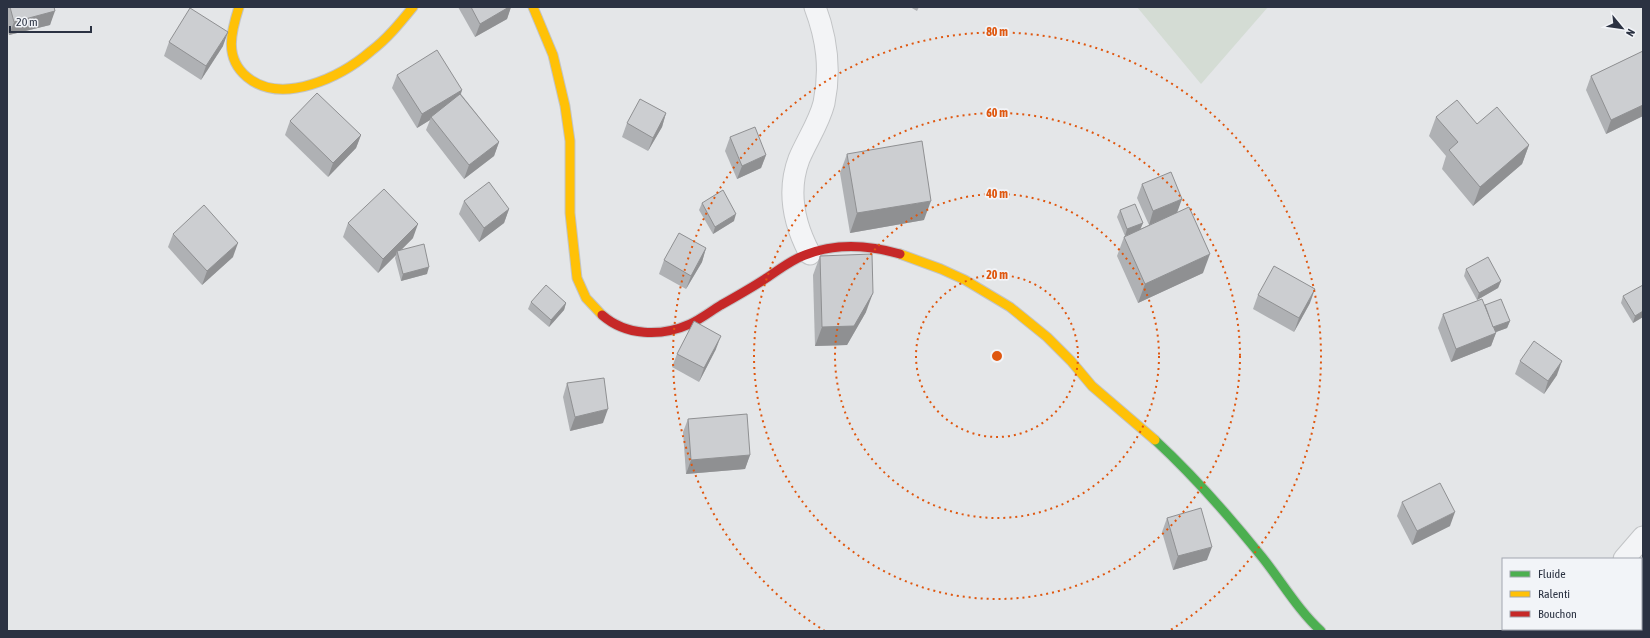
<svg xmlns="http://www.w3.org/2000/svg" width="1650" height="638" font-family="'Asap Condensed',sans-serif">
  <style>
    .green { fill: #d4dcd4 }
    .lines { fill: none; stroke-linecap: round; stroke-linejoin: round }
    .street-casing { stroke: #c2c4c6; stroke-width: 23 }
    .fast-casing { stroke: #c2c4c6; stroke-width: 11 }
    .slow-casing { stroke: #c2c4c6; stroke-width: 11 }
    .jam-casing { stroke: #c2c4c6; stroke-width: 11 }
    .street { stroke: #f3f4f6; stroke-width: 21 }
    .fast { stroke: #4caf50; stroke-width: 9 }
    .slow { stroke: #ffc107; stroke-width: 9 }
    .jam { stroke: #c62828; stroke-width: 9 }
    .wall { fill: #afb1b4 }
    .shaded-wall { fill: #8f9092 }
    .building { fill: #ccced1; stroke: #8f9092 }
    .ring { fill: none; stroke: #df570f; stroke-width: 2; stroke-dasharray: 2 4 }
    .centre { fill: #df570f; stroke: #f2f4f8; stroke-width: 2 }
    .ring-label { font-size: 12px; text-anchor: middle; font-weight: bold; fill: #df570f; stroke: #f2f4f8; stroke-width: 3.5; stroke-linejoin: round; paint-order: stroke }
  </style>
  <rect width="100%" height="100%" fill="#e4e6e8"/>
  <path class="green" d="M1137 7H1268L1201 84Z"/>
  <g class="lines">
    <g class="street-casing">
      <g id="street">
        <path d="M810 254C794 224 787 191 799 159 807 140 819 123 824 103 831 69 827 39 815 7"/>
        <path d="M1624 559 1643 537"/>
        <path d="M1566 631 1568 629"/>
      </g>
    </g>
    <g class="fast-casing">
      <path id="fast" d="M1155 440C1194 476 1229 516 1262 557 1282 582 1298 610 1321 631"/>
    </g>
    <g class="slow-casing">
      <g id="slow">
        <path d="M239 7C231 32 224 58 247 77 282 106 341 77 371 51 387 39 400 23 413 7"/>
        <path d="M533 7 553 55 565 106 570 141V213L577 278 586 298 602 315"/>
        <path d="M900 254 941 269 965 280 1010 307 1047 337 1071 361 1092 386 1155 440"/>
      </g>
    </g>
    <g class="jam-casing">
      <path id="jam" d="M602 315C626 336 661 337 690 324 701 319 711 311 721 305 737 296 753 287 768 277 780 269 791 260 805 255 835 243 869 245 900 254"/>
    </g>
    <use href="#street" class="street"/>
    <use href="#fast" class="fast"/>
    <use href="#slow" class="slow"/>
    <use href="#jam" class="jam"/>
  </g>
  <g class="wall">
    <path d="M7 7H54L50 25 9 35 7 29Z"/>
    <path d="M458 7H511L507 19 475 37Z"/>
    <path d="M910 7H919L917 11Z"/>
    <path d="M169 42 223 46 201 80 164 56Z"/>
    <path d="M1643 51V116L1606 134 1586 90 1591 76Z"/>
    <path d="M397 75 462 90 461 94 499 142 494 156 464 179 426 130 430 120 417 128 392 88Z"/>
    <path d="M666 113 662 127 648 151 622 137 627 123Z"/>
    <path d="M1436 117 1477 124 1529 145 1522 164 1473 206 1442 169 1446 156 1429 136Z"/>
    <path d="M290 121 361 135 356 148 328 177 285 135Z"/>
    <path d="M730 137 766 155 761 168 737 179 725 151Z"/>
    <path d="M847 154 924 220 850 233 840 173Z"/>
    <path d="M1142 184 1177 213 1203 273 1138 303 1117 256 1124 237 1125 236 1117 217 1120 210 1143 223 1140 229 1169 216 1149 225 1137 198Z"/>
    <path d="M464 201 509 209 504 223 479 242 459 214Z"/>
    <path d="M702 203 734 221 713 234 699 210Z"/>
    <path d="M348 223 413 238 401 250 427 274 401 281 395 258 396 255 378 273 343 237Z"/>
    <path d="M173 234 233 257 202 285 168 247Z"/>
    <path d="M706 248 702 262 686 289 659 274 664 260Z"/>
    <path d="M820 256 866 312 847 345 815 346 813 275Z"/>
    <path d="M1466 269 1501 281 1498 288 1477 300 1464 276Z"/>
    <path d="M1258 295 1310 303 1294 332 1253 309Z"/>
    <path d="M1623 296 1643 317 1633 323 1621 303Z"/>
    <path d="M531 302 566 303 564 310 549 327 528 309Z"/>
    <path d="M1485 305 1510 321 1507 328 1496 332 1491 346 1451 362 1438 328 1443 314Z"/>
    <path d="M716 349 699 382 672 367 677 354Z"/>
    <path d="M1520 361 1557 375 1544 394 1515 374Z"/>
    <path d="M567 383 603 423 570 431 563 397Z"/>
    <path d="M688 419 750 455 745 469 686 474 683 432Z"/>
    <path d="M1402 502 1450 526 1412 545 1397 516Z"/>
    <path d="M1167 518 1207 560 1173 570 1162 532Z"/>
  </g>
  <g class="shaded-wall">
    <path d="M509 7H511L507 19 475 37 480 24Z"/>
    <path d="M55 11 50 25 9 35 14 22Z"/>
    <path d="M228 32 223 46 201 80 206 66Z"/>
    <path d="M462 90 457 103 431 117 430 120 417 128 422 114Z"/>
    <path d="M1643 105V116L1606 134 1611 120Z"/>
    <path d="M666 113 662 127 648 151 653 138Z"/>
    <path d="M361 135 356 148 328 177 333 163Z"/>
    <path d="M499 142 494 156 464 179 469 165Z"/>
    <path d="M1529 145 1522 164 1473 206 1480 187Z"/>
    <path d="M766 155 761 168 737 179 742 166Z"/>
    <path d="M1182 199 1177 213 1149 225 1153 211Z"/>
    <path d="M931 201 924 220 850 233 857 213Z"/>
    <path d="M509 209 504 223 479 242 484 228Z"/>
    <path d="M736 214 734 221 713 234 715 227Z"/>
    <path d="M1143 223 1140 230 1125 236 1127 229Z"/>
    <path d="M418 224 413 238 398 253 397 251 396 255 378 273 383 259Z"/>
    <path d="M238 243 233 257 202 285 207 271Z"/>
    <path d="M706 248 702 262 686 289 691 276Z"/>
    <path d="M1210 254 1203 273 1138 303 1145 284Z"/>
    <path d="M429 267 427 274 401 281 403 274Z"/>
    <path d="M1501 281 1498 288 1477 300 1479 293Z"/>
    <path d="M1315 289 1310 303 1294 332 1299 318Z"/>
    <path d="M873 293 866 312 847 345 815 346 822 327Z"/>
    <path d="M566 303 564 310 549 327 551 320Z"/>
    <path d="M1643 311V317L1633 323 1635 316Z"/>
    <path d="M1510 321 1507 328 1488 335 1491 328Z"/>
    <path d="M1496 333 1491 346 1451 362 1456 349Z"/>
    <path d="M721 336 716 349 699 382 704 368Z"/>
    <path d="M1562 361 1557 375 1544 394 1548 381Z"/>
    <path d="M608 409 603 423 570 431 575 417Z"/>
    <path d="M750 455 745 469 686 474 691 460Z"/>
    <path d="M1455 512 1450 526 1412 545 1417 531Z"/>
    <path d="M1212 547 1207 560 1173 570 1178 556Z"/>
  </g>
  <g class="building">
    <path d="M10 7H54L55 11 14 22Z"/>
    <path d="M471 7H509L480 24Z"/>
    <path d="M190 8 228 32 206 66 169 42Z"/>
    <path d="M437 50 462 90 422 114 397 75Z"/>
    <path d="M1643 51V105L1611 120 1591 76Z"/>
    <path d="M317 93 361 135 333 163 290 121Z"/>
    <path d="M460 94 499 142 469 165 431 117Z"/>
    <path d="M640 99 666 113 653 138 627 123Z"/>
    <path d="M1457 100 1477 124 1497 107 1529 145 1480 187 1449 150 1458 142 1436 117Z"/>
    <path d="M755 127 766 155 742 166 730 137Z"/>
    <path d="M922 141 931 201 857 213 847 154Z"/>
    <path d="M1171 172 1182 199 1153 211 1142 184Z"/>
    <path d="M489 182 509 209 484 228 464 201Z"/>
    <path d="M384 189 418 224 383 259 348 223Z"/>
    <path d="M723 190 736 214 715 227 702 203Z"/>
    <path d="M1135 204 1143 223 1127 229 1120 210Z"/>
    <path d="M204 205 238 243 207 271 173 234Z"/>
    <path d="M1189 207 1210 254 1145 284 1124 237Z"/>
    <path d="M679 233 706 248 691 276 664 260Z"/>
    <path d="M424 244 429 267 403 274 397 251Z"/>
    <path d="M872 254 873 293 854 326 822 327 820 256Z"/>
    <path d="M1488 257 1501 281 1479 293 1466 269Z"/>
    <path d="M1274 266 1315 289 1299 318 1258 295Z"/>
    <path d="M546 285 566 303 551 320 531 302Z"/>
    <path d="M1643 285V311L1635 316 1623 296Z"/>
    <path d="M1482 299 1496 333 1456 349 1443 314Z"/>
    <path d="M1501 299 1510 321 1493 327 1485 305Z"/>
    <path d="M694 321 721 336 704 368 677 354Z"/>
    <path d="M1534 341 1562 361 1548 381 1520 361Z"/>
    <path d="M604 378 608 409 575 417 567 383Z"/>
    <path d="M747 414 750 455 691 460 688 419Z"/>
    <path d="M1440 483 1455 512 1417 531 1402 502Z"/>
    <path d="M1201 508 1212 547 1178 556 1167 518Z"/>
  </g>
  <g class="ring">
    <circle cx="997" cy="356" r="81"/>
    <circle cx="997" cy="356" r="162"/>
    <circle cx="997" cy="356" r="243"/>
    <path d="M825 631A324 324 0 1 1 1169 631"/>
  </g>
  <circle cx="997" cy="356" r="6" class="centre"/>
  <g class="ring-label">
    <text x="997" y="36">80 m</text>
    <text x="997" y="117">60 m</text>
    <text x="997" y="198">40 m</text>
    <text x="997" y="279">20 m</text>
  </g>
  <rect width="1650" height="638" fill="none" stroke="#2b3242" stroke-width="16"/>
  <rect x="1502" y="558" width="140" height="72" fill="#f2f4f8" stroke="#a2a6af"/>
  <rect x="1510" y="571" width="20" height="6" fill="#4caf50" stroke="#a2a6af"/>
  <text x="1538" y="578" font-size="12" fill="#2b3242">Fluide</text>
  <rect x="1510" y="591" width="20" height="6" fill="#ffc107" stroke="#a2a6af"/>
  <text x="1538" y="598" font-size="12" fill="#2b3242">Ralenti</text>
  <rect x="1510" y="611" width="20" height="6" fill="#c62828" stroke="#a2a6af"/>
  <text x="1538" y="618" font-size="12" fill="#2b3242">Bouchon</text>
  <g transform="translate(1622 28) rotate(119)" stroke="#f2f4f8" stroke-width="3" paint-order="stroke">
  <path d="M0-3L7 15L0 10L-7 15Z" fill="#2b3242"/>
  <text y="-6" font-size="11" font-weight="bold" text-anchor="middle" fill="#2b3242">N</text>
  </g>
  <path d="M10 26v6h81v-6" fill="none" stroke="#2b3242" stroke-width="2"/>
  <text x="16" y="26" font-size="12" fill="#2b3242" stroke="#f2f4f8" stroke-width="3" paint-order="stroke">20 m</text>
</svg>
